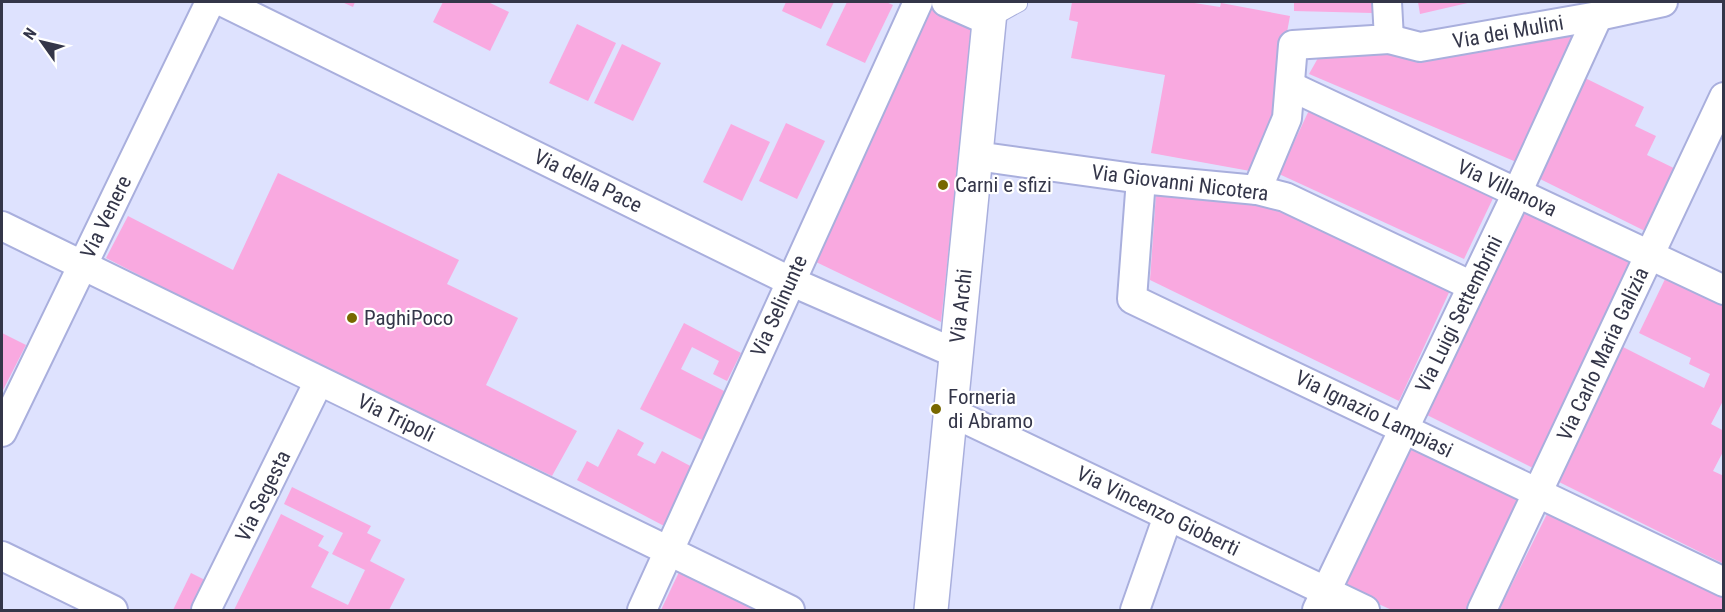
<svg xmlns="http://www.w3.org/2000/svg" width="1725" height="612" font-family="'Roboto Condensed',sans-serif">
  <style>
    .building { fill: #f9a9e0 }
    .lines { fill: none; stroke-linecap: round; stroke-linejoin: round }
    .service-casing { stroke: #a9afdd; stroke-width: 16 }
    .minor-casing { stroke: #a9afdd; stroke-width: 32 }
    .tertiary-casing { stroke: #a9afdd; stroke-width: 36 }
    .service { stroke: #fff; stroke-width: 14 }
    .minor { stroke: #fff; stroke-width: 28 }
    .tertiary { stroke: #fff; stroke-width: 33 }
    .poi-dot { fill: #786800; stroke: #fff; stroke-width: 2 }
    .labels { text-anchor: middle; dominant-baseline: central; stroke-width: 4.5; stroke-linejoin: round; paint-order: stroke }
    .street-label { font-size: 21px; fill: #343649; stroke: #fff }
    .poi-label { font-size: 21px; fill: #343649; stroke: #fff; text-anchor: start }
  </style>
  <rect width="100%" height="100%" fill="#dee2fe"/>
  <g class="building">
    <path d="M342 2H355L353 7Z"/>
    <path d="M443 2H488L509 12 490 51 433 22Z"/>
    <path d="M786 2H834L821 29 782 11Z"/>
    <path d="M847 2H886L893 5 865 63 826 45Z"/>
    <path d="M1072 2H1188L1220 7 1221 3 1290 16 1261 173 1151 153 1165 75 1071 58 1078 22 1069 20Z"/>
    <path d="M1294 2H1372V13L1294 11Z"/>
    <path d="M1418 2H1472L1420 14Z"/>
    <path d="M931 7 973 22 941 322 816 262Z"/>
    <path d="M577 24 616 43 588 101 549 83Z"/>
    <path d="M1583 26 1521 164 1309 74 1318 58 1404 50Z"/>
    <path d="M622 44 661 63 633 121 594 103Z"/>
    <path d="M1583 77 1644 107 1635 126 1656 136 1647 155 1684 173 1653 235 1534 176Z"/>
    <path d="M1311 106 1496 192 1464 259 1279 174Z"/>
    <path d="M786 123 825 141 797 199 759 181Z"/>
    <path d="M731 124 770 142 742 201 703 182Z"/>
    <path d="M278 173 459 260 447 284 518 318 486 385 577 431 552 476 211 312 106 258 128 216 233 270Z"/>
    <path d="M1156 194 1282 207 1452 286 1399 401 1150 280Z"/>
    <path d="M1525 201 1642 260 1543 473 1419 411Z"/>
    <path d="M1667 275 1724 303V399L1711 424 1724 431V450L1713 471 1724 476V564L1557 481 1623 347 1704 388 1710 374 1689 364 1691 358 1639 333Z"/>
    <path d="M684 323 741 353 727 381 713 374 719 361 692 347 681 369 728 393 704 441 640 409Z"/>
    <path d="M2 333 26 345 2 392Z"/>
    <path d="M618 429 644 443 637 455 655 464 662 451 696 469 666 527 577 480 587 461 598 467Z"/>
    <path d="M1407 447 1528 503 1478 610H1392L1342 588Z"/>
    <path d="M292 487 371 526 367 533 381 540 370 561 405 579 389 610H234L281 514 324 536 318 546 329 552 311 587 348 605 365 570 332 554 343 533 284 504Z"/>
    <path d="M1549 510 1724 598V610H1499Z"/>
    <path d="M679 572 756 610H661Z"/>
    <path d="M191 573 211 583 197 610H173Z"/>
  </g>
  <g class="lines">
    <g class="service-casing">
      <path id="service" d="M991 20 1020 4V2"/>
    </g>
    <g class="minor-casing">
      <g id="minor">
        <path d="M223 2 790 281 957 354"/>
        <path d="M946 2 989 21"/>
        <path d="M1389 39 1420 47 1598 16 1663 2"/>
        <path d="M1290 86 1724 290"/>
        <path d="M976 156 1141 179 1257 190 1285 197 1472 286"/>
        <path d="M1141 179 1132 299 1724 582"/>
        <path d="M1257 190 1287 118 1293 45 1389 39 1387 2"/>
        <path d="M2 226 790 610"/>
        <path d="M951 412 1365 610"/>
        <path d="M2 432 210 2"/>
        <path d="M2 556 113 610"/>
        <path d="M206 610 319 381"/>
        <path d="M642 610 918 2"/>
        <path d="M1135 610 1168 516"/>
        <path d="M1317 610 1517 193 1598 16"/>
        <path d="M1482 610 1724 97"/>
      </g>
    </g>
    <g class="tertiary-casing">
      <path id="tertiary" d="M931 610 991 2"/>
    </g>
    <use href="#service" class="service"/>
    <use href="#minor" class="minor"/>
    <use href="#tertiary" class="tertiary"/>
  </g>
  <g class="poi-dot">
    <circle cx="943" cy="185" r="6"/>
    <circle cx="352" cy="318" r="6"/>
    <circle cx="936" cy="409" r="6"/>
  </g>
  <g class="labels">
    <g class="street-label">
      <text transform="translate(1508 32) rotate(-10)">Via dei Mulini</text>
      <text transform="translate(588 181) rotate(26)">Via della Pace</text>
      <text transform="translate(1180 183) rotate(7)">Via Giovanni Nicotera</text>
      <text transform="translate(1507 188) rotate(25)">Via Villanova</text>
      <text transform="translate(106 217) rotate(-64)">Via Venere</text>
      <text transform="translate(779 306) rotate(-66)">Via Selinunte</text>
      <text transform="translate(961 306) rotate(-84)">Via Archi</text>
      <text transform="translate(1459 314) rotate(-64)">Via Luigi Settembrini</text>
      <text transform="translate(1603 354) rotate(-65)">Via Carlo Maria Galizia</text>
      <text transform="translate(1374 414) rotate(26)">Via Ignazio Lampiasi</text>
      <text transform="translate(396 418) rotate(26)">Via Tripoli</text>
      <text transform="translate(263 496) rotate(-64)">Via Segesta</text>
      <text transform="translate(1158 511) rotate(26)">Via Vincenzo Gioberti</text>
    </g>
    <g class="poi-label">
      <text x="955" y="185">Carni e sfizi</text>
      <text x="364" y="318">PaghiPoco</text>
      <text x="948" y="397">Forneria<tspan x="948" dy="24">di Abramo</tspan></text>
    </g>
  </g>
  <rect width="1725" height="612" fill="none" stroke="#343649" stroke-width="6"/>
  <g transform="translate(42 42) rotate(304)" stroke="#ffffff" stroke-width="4.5" paint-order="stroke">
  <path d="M0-4.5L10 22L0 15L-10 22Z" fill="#343649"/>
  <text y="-9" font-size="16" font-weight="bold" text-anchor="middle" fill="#343649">N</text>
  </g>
</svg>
